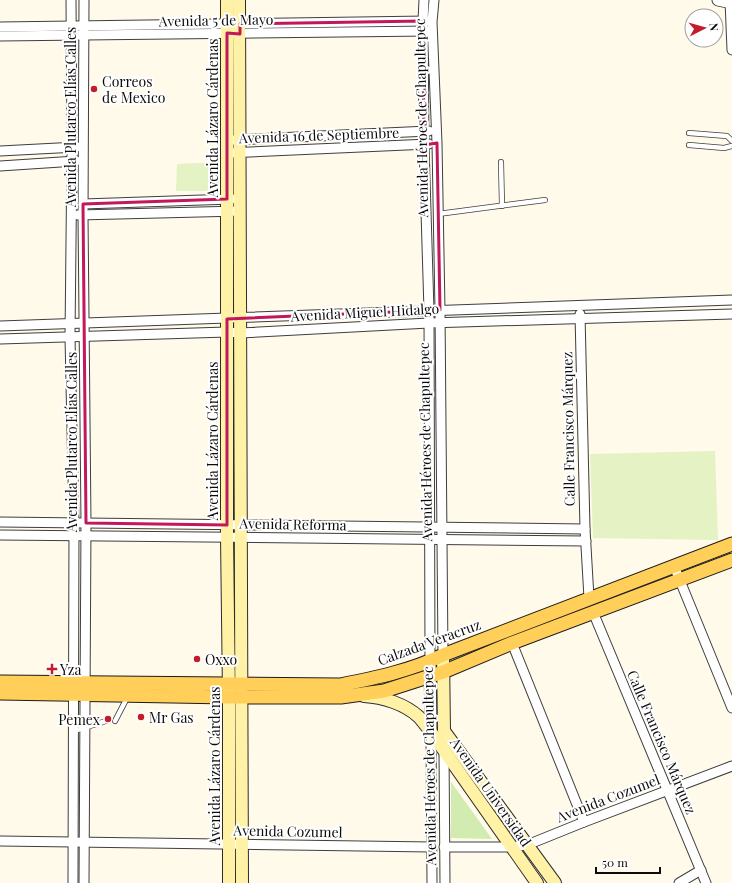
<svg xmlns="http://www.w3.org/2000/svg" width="732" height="883" font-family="'Playfair Display',serif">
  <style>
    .green { fill: #d2ebb1 }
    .pitch { fill: #e4f2c4 }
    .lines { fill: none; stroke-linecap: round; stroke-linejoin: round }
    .service-casing { stroke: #3e3e3e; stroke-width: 6 }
    .minor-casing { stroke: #3e3e3e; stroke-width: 11 }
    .tertiary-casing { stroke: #3e3e3e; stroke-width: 13 }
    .secondary-casing { stroke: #2d2d2d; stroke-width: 14 }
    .primary-casing { stroke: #1c1c1c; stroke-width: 15 }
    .service { stroke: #fff; stroke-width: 4.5 }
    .minor { stroke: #fff; stroke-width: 9 }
    .tertiary { stroke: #fff; stroke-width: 11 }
    .secondary { stroke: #fff1a5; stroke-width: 12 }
    .primary { stroke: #ffcf5a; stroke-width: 13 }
    .marked { fill: none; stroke: #c2185b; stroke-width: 3; stroke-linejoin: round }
    .poi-dot { fill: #c31c2c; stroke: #fff; stroke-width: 1.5 }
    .labels { text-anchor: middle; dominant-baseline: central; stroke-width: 4; stroke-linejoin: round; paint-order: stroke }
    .street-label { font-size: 14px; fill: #0b0b0b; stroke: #fff }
    .poi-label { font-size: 14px; fill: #0b0b0b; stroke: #fff; text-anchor: start }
  </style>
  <rect width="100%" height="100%" fill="#fffaea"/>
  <path class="green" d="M451 782 492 839 451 838Z"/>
  <g class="pitch">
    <path d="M219 162V191H176L177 164Z"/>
    <path d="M715 451 718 540 593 538 590 454Z"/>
  </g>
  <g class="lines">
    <g class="service-casing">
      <g id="service">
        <path d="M689 133 727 136 732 141"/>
        <path d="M689 145 724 148 732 146"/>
        <path d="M501 162 502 206"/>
        <path d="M438 214 545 200"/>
        <path d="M115 721 128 696"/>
        <path d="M74 731 106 721"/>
      </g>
    </g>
    <g class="minor-casing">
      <g id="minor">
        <path d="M71 0 72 148 70 337 74 523 73 883"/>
        <path d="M424 0 423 21 424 145 429 311 430 661"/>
        <path d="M434 0 432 22 437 143 440 310 443 655"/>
        <path d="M730 0 732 50"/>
        <path d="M0 27 427 21"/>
        <path d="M0 36 429 31"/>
        <path d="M234 140 429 131"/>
        <path d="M0 151 77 147"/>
        <path d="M227 153 429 144"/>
        <path d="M0 166 76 161"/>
        <path d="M83 204 232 199"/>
        <path d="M78 215 240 211"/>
        <path d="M580 314 585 529 589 598"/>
        <path d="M0 326 732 300"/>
        <path d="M0 339 227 332 240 333 429 323 732 314"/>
        <path d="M0 522 585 529"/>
        <path d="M0 535 586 541"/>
        <path d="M674 566 732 708"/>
        <path d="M593 612 706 883"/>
        <path d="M512 643 584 822"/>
        <path d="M431 732 432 883"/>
        <path d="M444 751 445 883"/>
        <path d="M0 841 432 847"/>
        <path d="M444 847H511L527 845 584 822 732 766"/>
        <path d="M84 883 86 523 83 215 84 0"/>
        <path d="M679 883 701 870"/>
      </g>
    </g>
    <g class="tertiary-casing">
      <g id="tertiary">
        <path d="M718 0 732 3"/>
        <path d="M430 661 431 732"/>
      </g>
    </g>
    <g class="secondary-casing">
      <g id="secondary">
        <path d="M227 0V537L229 697V883"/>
        <path d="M239 0 242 883"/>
        <path d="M443 655 444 731 555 883"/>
        <path d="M364 696C383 697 405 704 419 717 423 722 427 727 431 732L537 883"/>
      </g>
    </g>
    <g class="primary-casing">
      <g id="primary">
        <path d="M0 682 340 685C375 678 410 671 443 655L732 544"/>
        <path d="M0 693 229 697H341L384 691 443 672 512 643 732 560"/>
      </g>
    </g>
    <use href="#service" class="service"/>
    <use href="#minor" class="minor"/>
    <use href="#tertiary" class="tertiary"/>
    <use href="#secondary" class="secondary"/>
    <use href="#primary" class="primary"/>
  </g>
  <path class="marked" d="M423 21 424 145 437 143 440 310 227 319V525L86 523 83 204 227 199V33L240 34V24Z"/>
  <g class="poi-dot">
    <circle cx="94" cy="89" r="4"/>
    <circle cx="197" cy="659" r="4"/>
    <path d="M50 663h4v4h4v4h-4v4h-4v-4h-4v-4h4z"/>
    <circle cx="141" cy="717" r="4"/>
    <circle cx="108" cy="719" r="4"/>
  </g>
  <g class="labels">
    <g class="street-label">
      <text transform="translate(216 20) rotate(-1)">Avenida 5 de Mayo</text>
      <text transform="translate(70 117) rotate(-90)">Avenida Plutarco Elías Calles</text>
      <text transform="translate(212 118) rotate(-90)">Avenida Lázaro Cárdenas</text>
      <text transform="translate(421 118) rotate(-91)">Avenida Héroes de Chapultepec</text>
      <text transform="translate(319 135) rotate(-2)">Avenida 16 de Septiembre</text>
      <text transform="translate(365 312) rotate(-3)">Avenida Miguel Hidalgo</text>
      <text transform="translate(568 429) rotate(-91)">Calle Francisco Márquez</text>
      <text transform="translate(212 441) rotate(-90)">Avenida Lázaro Cárdenas</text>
      <text transform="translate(71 442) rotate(-90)">Avenida Plutarco Elías Calles</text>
      <text transform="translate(425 442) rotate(-91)">Avenida Héroes de Chapultepec</text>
      <text transform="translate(293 524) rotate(1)">Avenida Reforma</text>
      <text transform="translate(429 642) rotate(-20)">Calzada Veracruz</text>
      <text transform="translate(662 742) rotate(67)">Calle Francisco Márquez</text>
      <text transform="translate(214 766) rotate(-90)">Avenida Lázaro Cárdenas</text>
      <text transform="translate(429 766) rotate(-91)">Avenida Héroes de Chapultepec</text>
      <text transform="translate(491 792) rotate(55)">Avenida Universidad</text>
      <text transform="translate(608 798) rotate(-21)">Avenida Cozumel</text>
      <text transform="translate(288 831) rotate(1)">Avenida Cozumel</text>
    </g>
    <g class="poi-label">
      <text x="102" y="81">Correos<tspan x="102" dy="16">de Mexico</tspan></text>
      <text x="205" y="659">Oxxo</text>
      <text x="60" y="669">Yza</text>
      <text x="149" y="717">Mr Gas</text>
      <text x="100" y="719" text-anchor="end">Pemex</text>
    </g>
  </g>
  <g transform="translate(704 28) rotate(84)"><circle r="19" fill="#ffffff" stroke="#9d9d9d"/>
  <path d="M0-3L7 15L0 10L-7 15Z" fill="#c31c2c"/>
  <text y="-6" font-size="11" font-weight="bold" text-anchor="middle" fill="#0b0b0b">N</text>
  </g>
  <path d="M596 867v6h64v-6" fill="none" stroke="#0b0b0b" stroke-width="2"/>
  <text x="602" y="867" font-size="12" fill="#0b0b0b" stroke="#ffffff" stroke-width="3" paint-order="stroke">50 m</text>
</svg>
